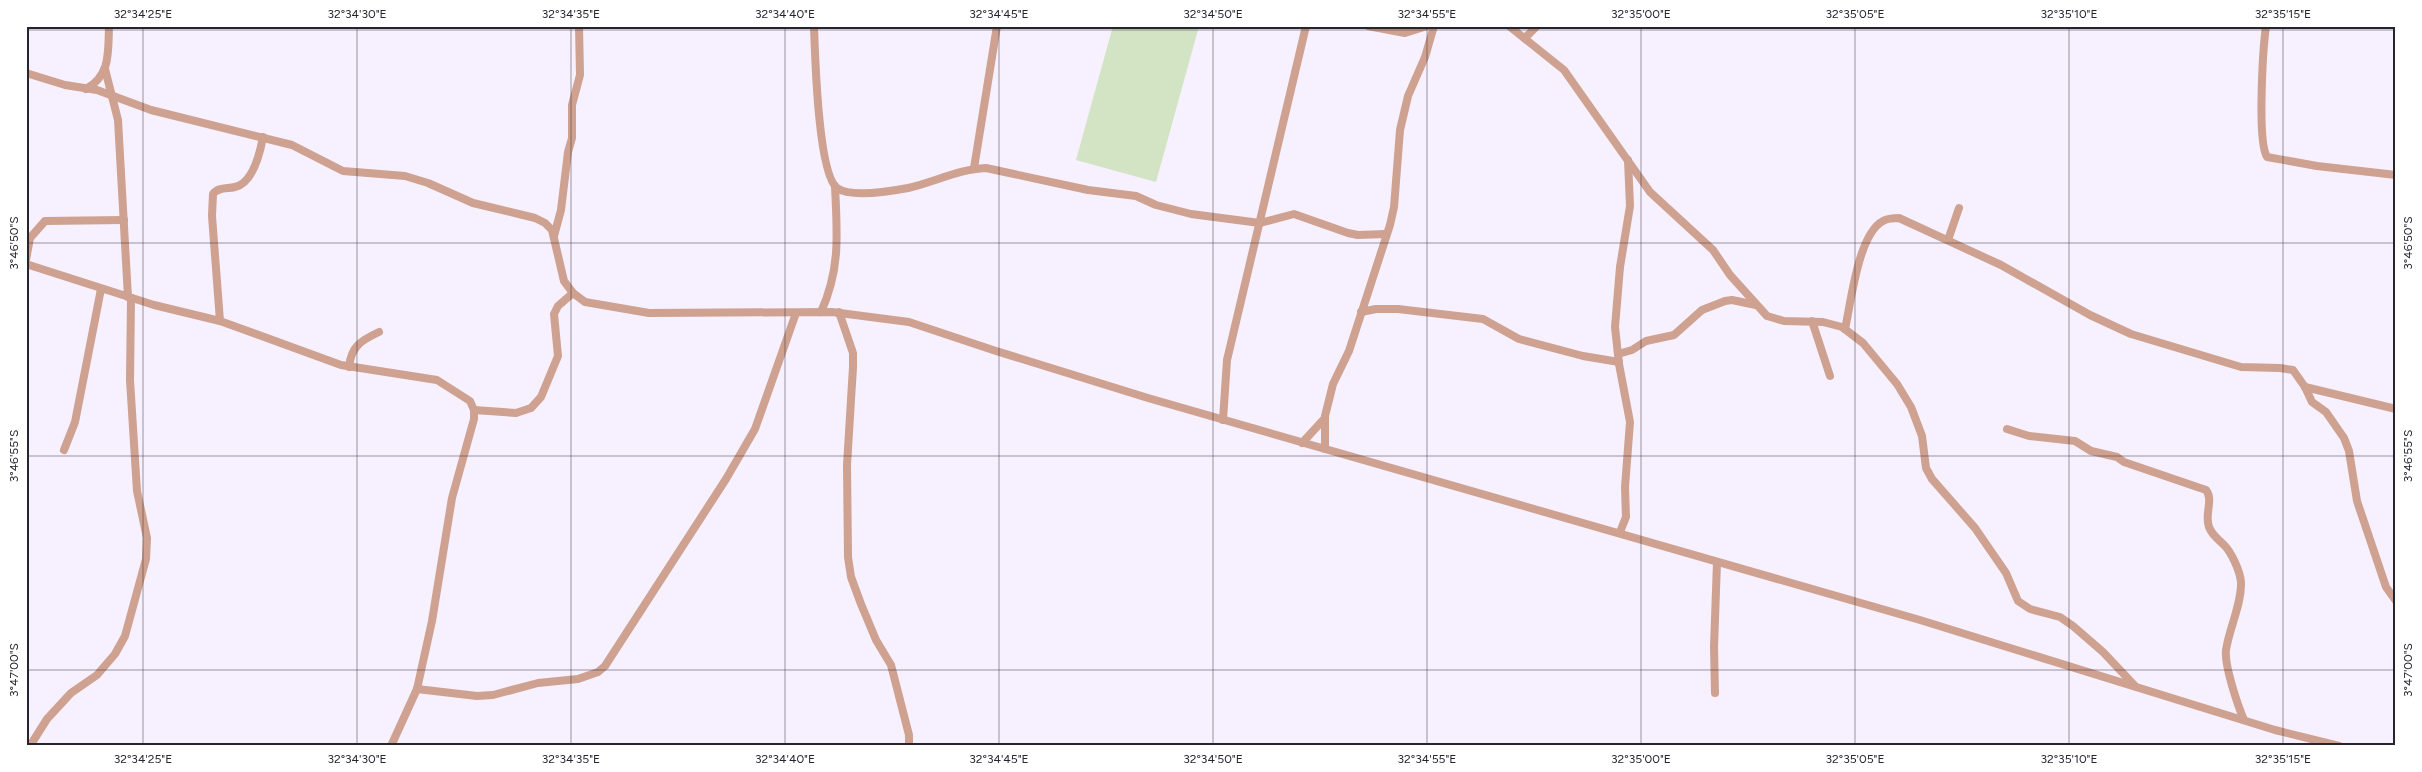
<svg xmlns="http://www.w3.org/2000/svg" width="2422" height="772" font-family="Figtree,sans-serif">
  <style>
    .green { fill: #d2e4c4 }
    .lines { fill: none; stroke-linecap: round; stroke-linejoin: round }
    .minor { stroke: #cea190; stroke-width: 8 }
    .ticks { fill: none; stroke: #28242e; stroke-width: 1; stroke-opacity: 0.45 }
    .neatline { fill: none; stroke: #28242e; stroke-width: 2 }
    .ticks-label { font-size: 12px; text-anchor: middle; fill: #28242e }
  </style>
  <rect width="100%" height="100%" fill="#f6f0ff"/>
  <path class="green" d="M1113 26H1199L1156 182 1076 160Z"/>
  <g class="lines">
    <g class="minor">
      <path d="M814 26C815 54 818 173 837 188 851 198 892 191 908 188 935 182 958 169 986 168L1088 190 1136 196 1156 205 1191 214 1260 223 1294 214 1348 233 1358 235 1386 234"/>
      <path d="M1368 26 1405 33 1427 26"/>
      <path d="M1509 26 1564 70 1650 192 1713 250 1730 275 1767 316 1784 321 1823 322 1842 327 1863 343 1897 384 1911 407 1922 436 1926 468 1932 479 1975 528 2006 573 2018 601 2030 609 2060 617 2073 626 2103 652 2135 686"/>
      <path d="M2266 26C2263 48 2257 141 2267 157L2317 166 2396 175"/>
      <path d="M1525 38 1537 26"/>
      <path d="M105 69 118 120 128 297"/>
      <path d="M26 73 65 85 97 90 151 110 292 145 343 171 405 176 428 183 473 203 535 218 545 223 552 230 564 281 573 293 585 302 649 313 832 312 909 322 996 351 1148 398 1920 620 2275 730 2339 746"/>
      <path d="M86 89C111 75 108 52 109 26"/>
      <path d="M974 168 997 26"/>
      <path d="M554 236 561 210 568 152 572 138V105L580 75 579 26"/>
      <path d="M1948 240 1959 208"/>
      <path d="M26 260 30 238 45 221 124 220"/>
      <path d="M26 264 154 305 220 321 341 365 437 380 470 401 474 410V419L452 498 432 621 417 689 391 746"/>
      <path d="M821 312C841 268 837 232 835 186"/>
      <path d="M839 312 853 353V367L847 465 848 557 851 577 861 604 876 640 891 665 909 735V746"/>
      <path d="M1361 312 1376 309H1398L1483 319 1519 339 1583 356 1619 362"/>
      <path d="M220 321 212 216 213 194C218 187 227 189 235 187 253 183 260 153 263 137"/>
      <path d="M1812 321 1830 376"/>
      <path d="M1845 329C1851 303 1858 234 1883 221 1888 218 1893 218 1899 218L2001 265 2090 315 2131 334 2241 367 2280 368 2293 370 2305 387 2312 402 2326 412 2344 438 2349 451 2357 501 2386 587 2396 601"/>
      <path d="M1618 354 1632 350 1646 341 1674 335 1702 310 1725 301 1732 300 1756 305"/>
      <path d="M349 367C351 346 362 340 379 332"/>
      <path d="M2305 387 2396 409"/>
      <path d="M474 410 516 413 531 408 541 397 558 356 554 314 558 306 573 293"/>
      <path d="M1223 420 1227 360 1306 26"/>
      <path d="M2007 429 2029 436 2075 441 2091 451 2117 457 2124 462 2206 490C2214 500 2204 514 2209 527 2212 535 2217 538 2223 544 2231 551 2240 571 2241 582 2242 603 2229 629 2226 650 2224 665 2238 706 2244 720"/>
      <path d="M1302 443 1325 418"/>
      <path d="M1325 449V416L1333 384 1349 351 1390 225 1394 207 1400 130 1408 96 1425 57 1434 26"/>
      <path d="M64 450 75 422 101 289"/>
      <path d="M1620 532 1626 517 1625 487 1630 422 1619 364 1615 327 1620 267 1630 206 1628 160"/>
      <path d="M417 689 477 696 493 695 538 683 578 679 598 672 605 666 726 479 755 429 796 313"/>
      <path d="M1715 693 1714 647 1717 562"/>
      <path d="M30 746 47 719 71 693 97 675 115 654 125 636 146 559 147 538 137 491 130 380 131 298"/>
    </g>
  </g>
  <path class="ticks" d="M143 26V746M357 26V746M571 26V746M785 26V746M999 26V746M1213 26V746M1427 26V746M1641 26V746M1855 26V746M2069 26V746M2283 26V746M26 30H2396M26 243H2396M26 456H2396M26 670H2396"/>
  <rect width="2422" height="772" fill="none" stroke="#ffffff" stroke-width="55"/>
  <rect x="28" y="28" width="2366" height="716" class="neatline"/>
  <g class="ticks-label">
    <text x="143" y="18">32°34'25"E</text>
    <text x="357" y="18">32°34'30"E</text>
    <text x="571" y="18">32°34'35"E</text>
    <text x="785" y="18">32°34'40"E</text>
    <text x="999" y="18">32°34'45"E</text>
    <text x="1213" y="18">32°34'50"E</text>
    <text x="1427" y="18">32°34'55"E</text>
    <text x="1641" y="18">32°35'00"E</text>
    <text x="1855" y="18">32°35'05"E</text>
    <text x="2069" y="18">32°35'10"E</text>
    <text x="2283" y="18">32°35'15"E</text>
    <text transform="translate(14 243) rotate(-90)" y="4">3°46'50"S</text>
    <text transform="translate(2408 243) rotate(-90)" y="4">3°46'50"S</text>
    <text transform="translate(14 456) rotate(-90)" y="4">3°46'55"S</text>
    <text transform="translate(2408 456) rotate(-90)" y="4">3°46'55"S</text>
    <text transform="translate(14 670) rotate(-90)" y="4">3°47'00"S</text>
    <text transform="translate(2408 670) rotate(-90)" y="4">3°47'00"S</text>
    <text x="143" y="763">32°34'25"E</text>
    <text x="357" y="763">32°34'30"E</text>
    <text x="571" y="763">32°34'35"E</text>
    <text x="785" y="763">32°34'40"E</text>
    <text x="999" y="763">32°34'45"E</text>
    <text x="1213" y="763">32°34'50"E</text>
    <text x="1427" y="763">32°34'55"E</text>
    <text x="1641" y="763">32°35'00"E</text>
    <text x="1855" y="763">32°35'05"E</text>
    <text x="2069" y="763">32°35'10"E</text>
    <text x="2283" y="763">32°35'15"E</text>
  </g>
</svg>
